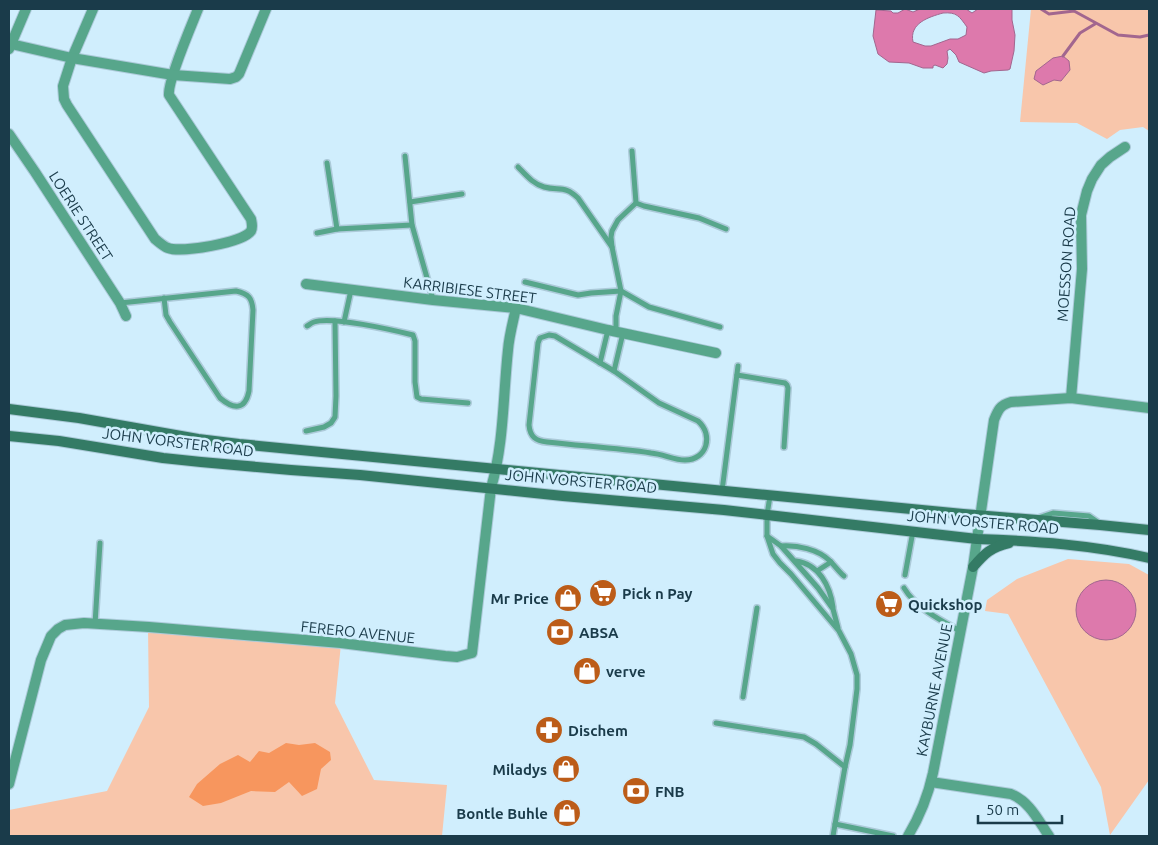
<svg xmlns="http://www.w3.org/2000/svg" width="1158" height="845" font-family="Ubuntu,sans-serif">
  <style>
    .green { fill: #f8c6ab }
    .forest { fill: #f7965e }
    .water { fill: #dd79ac; stroke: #a2668f; fill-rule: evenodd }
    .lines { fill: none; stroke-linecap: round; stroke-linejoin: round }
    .stream { stroke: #a2668f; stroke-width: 3 }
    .lane-casing { stroke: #accad9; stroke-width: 8 }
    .street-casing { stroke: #accad9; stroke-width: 12 }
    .secondary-casing { stroke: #accad9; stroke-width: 12 }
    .lane { stroke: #57a68b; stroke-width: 5 }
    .street { stroke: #57a68b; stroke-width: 10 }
    .secondary { stroke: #347b65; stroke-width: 10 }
    .labels { text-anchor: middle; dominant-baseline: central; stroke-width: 5; stroke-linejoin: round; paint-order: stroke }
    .street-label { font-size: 15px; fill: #1a3b4a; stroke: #d0eefd }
    .poi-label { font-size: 15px; font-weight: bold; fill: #1a3b4a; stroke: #d0eefd; text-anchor: start }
  </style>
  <rect width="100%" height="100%" fill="#d0eefd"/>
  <g class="green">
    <path d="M1031 9H1149V131L1143 127 1120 130 1107 139 1077 123 1020 122Z"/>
    <path d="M1068 559 1129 564 1149 575V780L1110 835 1101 787 1008 614 985 611 987 600 1017 579Z"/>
    <path d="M148 628 341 644 335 703 374 780 447 785 442 836H9V810L107 791 149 707Z"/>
  </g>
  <path class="forest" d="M286 743 299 745 315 743 330 752 331 760 321 769 317 789 302 796 289 782 275 792 251 791 221 803 203 806 189 797 197 784 220 764 238 755 250 762 259 751 269 753Z"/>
  <g class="water">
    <path d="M905 9 913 12 920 9H966L972 13 978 9H1012V20L1015 35 1014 51 1010 69 1008 70 991 71 984 73 959 62 956 55 950 49 947 51 948 58 947 64 943 68 935 65 933 66V68H923L909 63 889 62 878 54 873 36 876 10 891 11 893 13H898ZM943 13C957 12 959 16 967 27L966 35 958 39H950L931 46H925L913 42C909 23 929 17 943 13Z"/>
    <path d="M1063 56 1069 61 1070 70 1061 81 1054 80 1043 85 1034 79 1036 71 1053 58Z"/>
    <circle cx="1106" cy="610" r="30"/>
  </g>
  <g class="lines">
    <g class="stream">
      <path d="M1041 9 1049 14 1074 11 1118 35 1140 37 1149 35"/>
      <path d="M1063 56 1080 33 1095 24"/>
    </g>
    <g class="lane-casing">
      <g id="lane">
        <path d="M632 151 636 203 644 206 699 218 726 229"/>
        <path d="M405 156 412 225 433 299"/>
        <path d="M327 163 337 229"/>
        <path d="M518 167C526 175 533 184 544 187 559 191 565 185 578 198L612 247"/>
        <path d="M410 202 462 194"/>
        <path d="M317 233 337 229 412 225"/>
        <path d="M525 282 578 295 591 293 621 291 649 307 720 327"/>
        <path d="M120 303C158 299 197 295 236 291 249 294 252 298 253 310L249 391C245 411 233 409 220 398L170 322 166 315 164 298"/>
        <path d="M344 322 351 290"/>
        <path d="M307 326C309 325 311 323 314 322 332 316 393 330 413 335L415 341V382L417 397 421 399 468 403"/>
        <path d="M616 331V316L621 291 612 247 611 237 612 231 618 220 636 203"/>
        <path d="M549 335 555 336 614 371 659 403 698 421C714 435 707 460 685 460 674 460 663 454 651 453 617 448 582 446 547 442 536 441 530 437 529 425L538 343 540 338Z"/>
        <path d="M600 363 608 330"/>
        <path d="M614 371 623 333"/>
        <path d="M737 375 785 383 787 385 788 388 784 447"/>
        <path d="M306 431 324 427 331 423 335 417 336 396 335 321"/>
        <path d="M722 491 738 366"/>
        <path d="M770 496 767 515V536L773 554 780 563 791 574 839 631 851 654 857 675V689L850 745 845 767 833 836"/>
        <path d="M1038 518 1053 513 1089 516 1099 523"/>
        <path d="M767 536 781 546 818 588 833 609 838 628"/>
        <path d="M781 546C797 545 818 549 830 561 835 566 839 572 844 576"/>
        <path d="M796 561C819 564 830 586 833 607"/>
        <path d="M817 571 831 562"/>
        <path d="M905 575 913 531"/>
        <path d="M904 588C916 608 940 620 960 631"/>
        <path d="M95 624 100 543"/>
        <path d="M743 697 757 608"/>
        <path d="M716 723 804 737 816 744 845 767"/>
        <path d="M835 824 893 836"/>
      </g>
    </g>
    <g class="street-casing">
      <g id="street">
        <path d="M93 9 72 58 63 86 64 99 67 105 155 239C159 242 163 246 168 248 181 253 243 243 251 231 253 227 252 224 251 219L169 95C167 82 192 24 198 9"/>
        <path d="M11 44 72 58 173 75 230 79 236 77 239 74 266 9"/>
        <path d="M9 49 26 9"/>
        <path d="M9 134 35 172 120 303 126 316"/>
        <path d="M306 284 433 300 516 308 608 330 716 353"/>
        <path d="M1071 398 1082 269 1081 215 1087 191 1092 179 1101 165 1110 157 1125 147"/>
        <path d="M931 782 1011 794C1030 802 1038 820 1049 836"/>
        <path d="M9 784 41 660 51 636 58 629 65 625 84 623 149 627 341 643 445 656 457 657 472 653 491 488C504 444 503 396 508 350 509 336 513 322 516 308"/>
        <path d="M908 836C920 816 928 796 933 773L973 567 994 420C998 410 1000 405 1011 402L1071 398 1149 408"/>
      </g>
    </g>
    <g class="secondary-casing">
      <g id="secondary">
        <path d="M9 409 79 418 198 439 239 444 963 514 1100 525 1149 530"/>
        <path d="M9 436 59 441 163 458 201 462 291 470 360 475 563 496 724 510 977 539C1035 541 1093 545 1149 558"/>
        <path d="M973 567C984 554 991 547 1009 543"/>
      </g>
    </g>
    <use href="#lane" class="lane"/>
    <use href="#street" class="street"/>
    <use href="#secondary" class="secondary"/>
  </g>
  <defs>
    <g id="supermarket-disc" transform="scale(1.4375)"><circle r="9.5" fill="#bc5c18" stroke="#d0eefd"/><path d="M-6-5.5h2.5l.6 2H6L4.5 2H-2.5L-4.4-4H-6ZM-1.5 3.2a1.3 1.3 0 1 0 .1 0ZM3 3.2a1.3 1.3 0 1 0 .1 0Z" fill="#fff"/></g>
    <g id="shop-disc" transform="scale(1.4375)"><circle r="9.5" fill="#bc5c18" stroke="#d0eefd"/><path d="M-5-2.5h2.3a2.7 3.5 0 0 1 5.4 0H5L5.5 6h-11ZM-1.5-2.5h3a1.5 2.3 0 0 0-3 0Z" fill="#fff"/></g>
    <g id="bank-disc" transform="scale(1.4375)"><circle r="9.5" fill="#bc5c18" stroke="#d0eefd"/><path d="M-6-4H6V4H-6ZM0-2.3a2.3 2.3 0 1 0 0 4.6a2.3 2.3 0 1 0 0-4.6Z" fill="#fff"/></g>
    <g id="pharmacy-disc" transform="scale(1.4375)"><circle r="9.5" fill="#bc5c18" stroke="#d0eefd"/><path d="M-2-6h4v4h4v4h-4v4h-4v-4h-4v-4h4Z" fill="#fff"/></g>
  </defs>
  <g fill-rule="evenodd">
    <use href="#supermarket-disc" x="603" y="593"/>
    <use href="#shop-disc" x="568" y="598"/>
    <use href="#supermarket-disc" x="889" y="604"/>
    <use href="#bank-disc" x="560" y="632"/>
    <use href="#shop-disc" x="587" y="671"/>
    <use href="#pharmacy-disc" x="549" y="730"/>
    <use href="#shop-disc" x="566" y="769"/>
    <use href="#bank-disc" x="636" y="791"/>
    <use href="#shop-disc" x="567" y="813"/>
  </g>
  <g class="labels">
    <g class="street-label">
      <text transform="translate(81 216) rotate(57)">LOERIE STREET</text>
      <text transform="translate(1066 264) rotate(-86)">MOESSON ROAD</text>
      <text transform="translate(470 290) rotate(7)">KARRIBIESE STREET</text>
      <text transform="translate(178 442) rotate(7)">JOHN VORSTER ROAD</text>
      <text transform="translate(581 481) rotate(5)">JOHN VORSTER ROAD</text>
      <text transform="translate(983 522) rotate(5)">JOHN VORSTER ROAD</text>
      <text transform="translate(358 632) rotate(6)">FERERO AVENUE</text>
      <text transform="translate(934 690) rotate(-79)">KAYBURNE AVENUE</text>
    </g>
    <g class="poi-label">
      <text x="622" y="593">Pick n Pay</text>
      <text x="549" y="598" text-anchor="end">Mr Price</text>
      <text x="908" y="604">Quickshop</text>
      <text x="579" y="632">ABSA</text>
      <text x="606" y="671">verve</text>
      <text x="568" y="730">Dischem</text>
      <text x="547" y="769" text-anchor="end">Miladys</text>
      <text x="655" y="791">FNB</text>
      <text x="548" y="813" text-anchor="end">Bontle Buhle</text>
    </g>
  </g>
  <rect width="1158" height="845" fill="none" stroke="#1a3b4a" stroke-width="20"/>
  <path d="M978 815v8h84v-8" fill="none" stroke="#1a3b4a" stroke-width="2.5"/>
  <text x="986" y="815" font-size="15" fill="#1a3b4a" stroke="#d0eefd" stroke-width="4" paint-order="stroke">50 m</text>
</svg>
